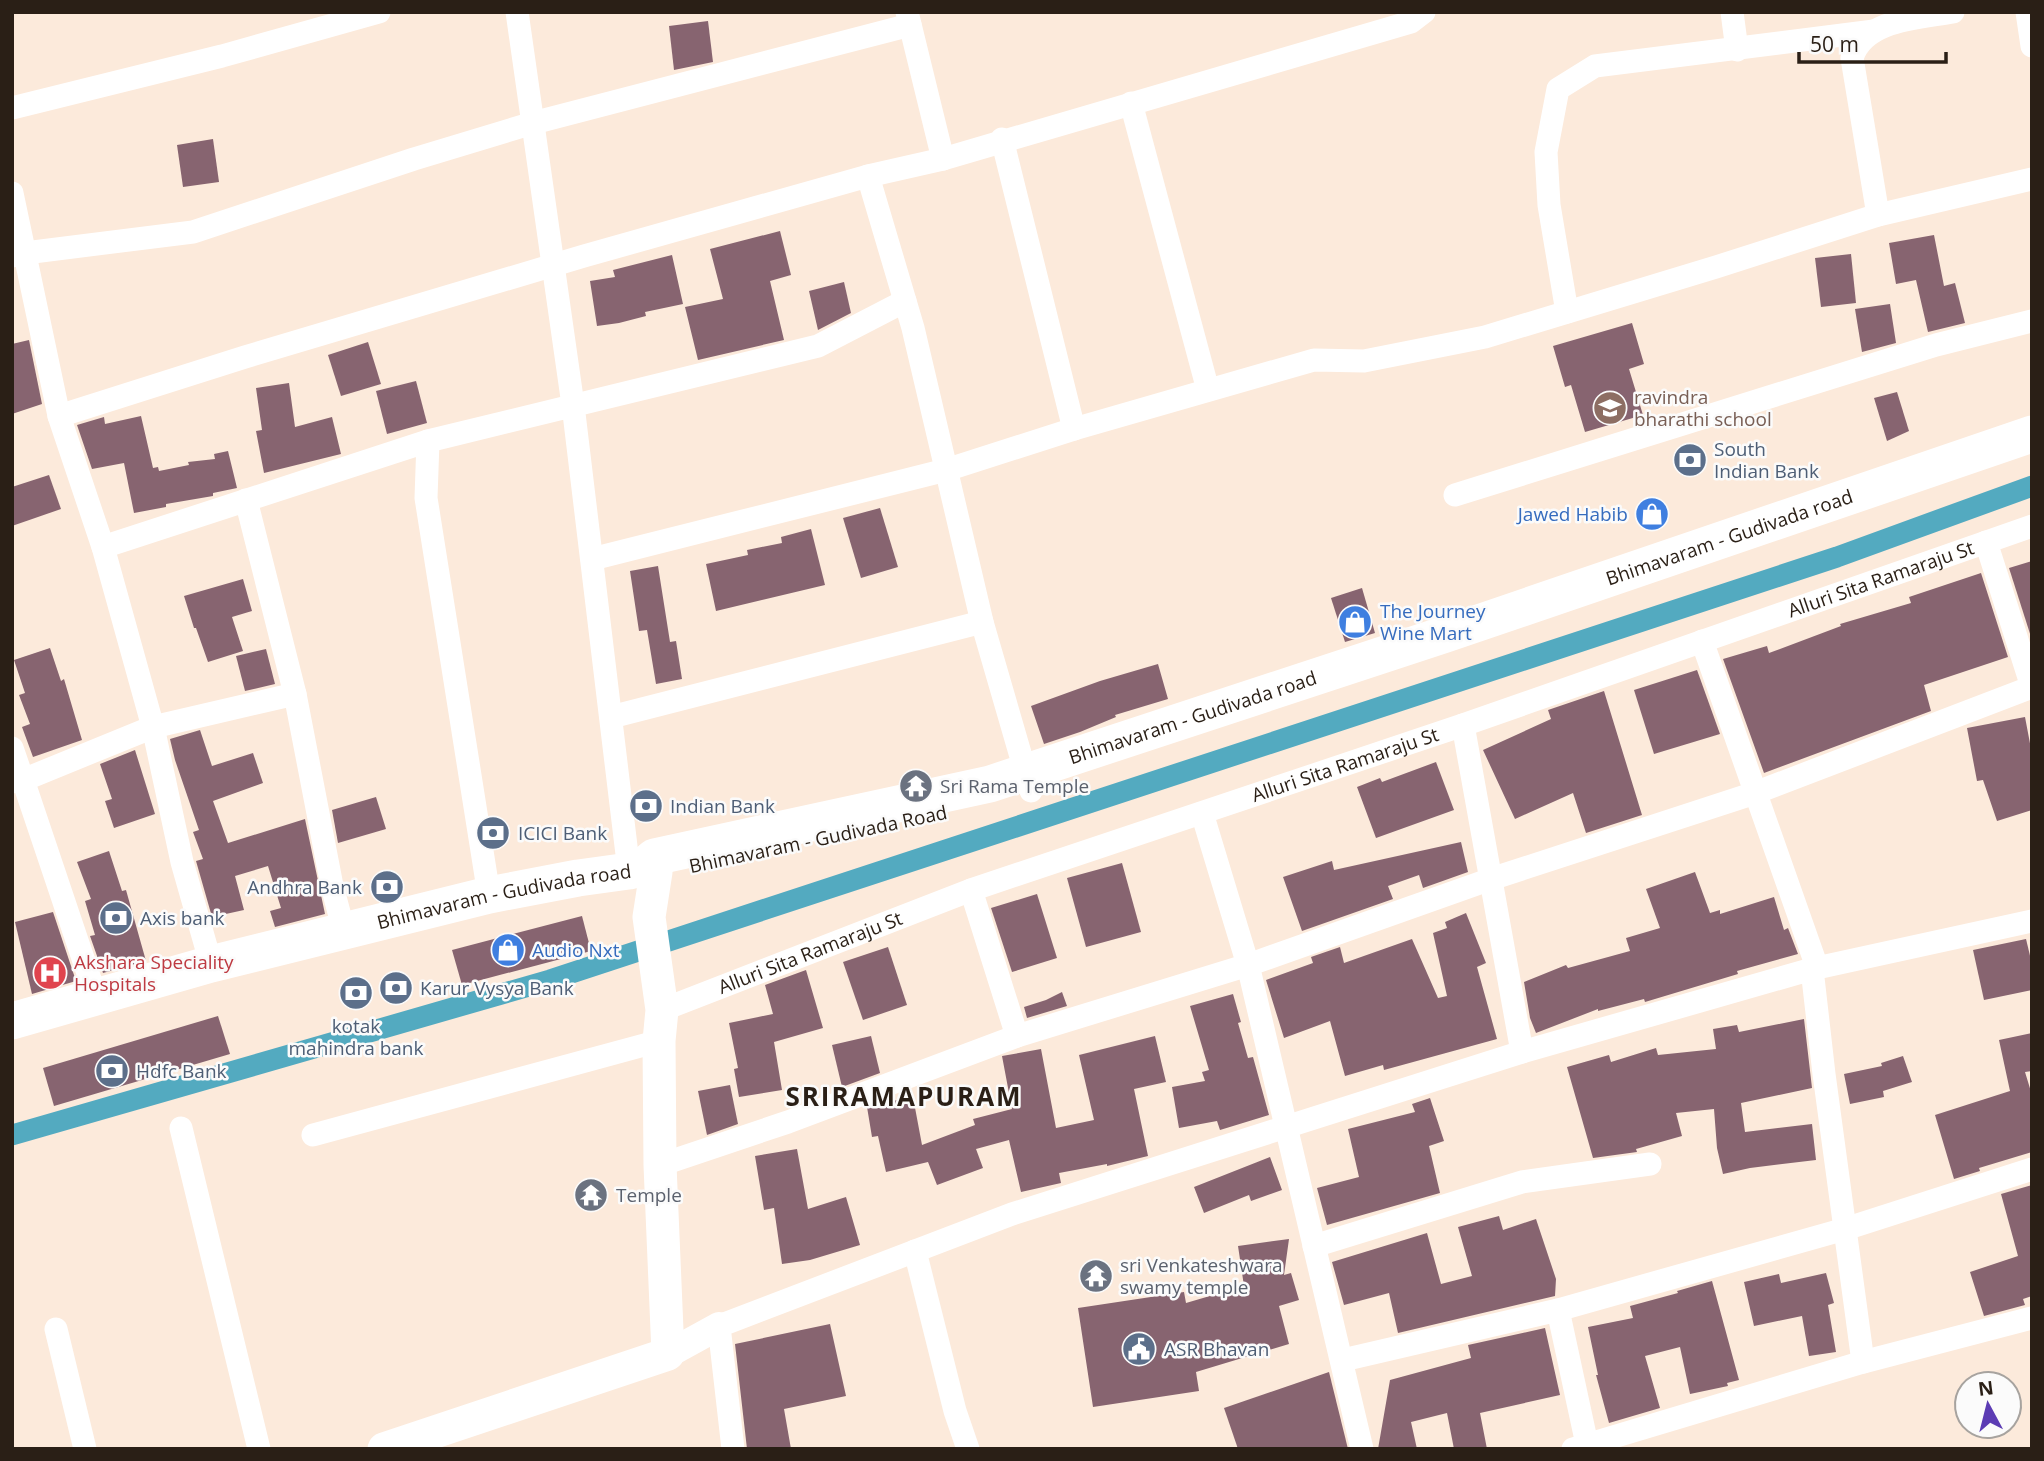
<svg xmlns="http://www.w3.org/2000/svg" width="2044" height="1461" font-family="'Open Sans',sans-serif">
  <style>
    .lines { fill: none; stroke-linecap: round; stroke-linejoin: round }
    .canal { stroke: #53aac0; stroke-width: 21 }
    .building { fill: #876470 }
    .minor { stroke: #fff; stroke-width: 23 }
    .tertiary { stroke: #fff; stroke-width: 28 }
    .secondary { stroke: #fff; stroke-width: 33 }
    .primary { stroke: #fff; stroke-width: 37 }
    .labels { text-anchor: middle; dominant-baseline: central; stroke-width: 5; stroke-linejoin: round; paint-order: stroke }
    .education-label { font-size: 19px; fill: #785e54; stroke: #fbfbfb; text-anchor: start }
    .service-label { font-size: 19px; fill: #4e5e75; stroke: #fbfbfb; text-anchor: start }
    .shop-label { font-size: 19px; fill: #366cbe; stroke: #fbfbfb; text-anchor: start }
    .street-label { font-size: 19px; fill: #2a1f16; stroke: #fbfbfb }
    .worship-label { font-size: 19px; fill: #5b616d; stroke: #fbfbfb; text-anchor: start }
    .health-label { font-size: 19px; fill: #be3a42; stroke: #fbfbfb; text-anchor: start }
    .district-label { font-size: 26px; font-weight: bold; letter-spacing: 2px; fill: #2a1f16; stroke: #fbfbfb }
  </style>
  <rect width="100%" height="100%" fill="#fceadb"/>
  <g class="lines">
    <path class="canal" d="M12 1135 550 980 1837 557 2032 486"/>
  </g>
  <g class="building">
    <path d="M708 21 713 62 674 70 669 26Z"/>
    <path d="M213 139 219 182 183 187 177 145Z"/>
    <path d="M780 231 791 275 770 281 784 340 698 360 685 307 723 299 710 249Z"/>
    <path d="M1934 235 1944 286 1955 283 1965 323 1928 332 1916 280 1896 284 1889 243Z"/>
    <path d="M1851 254 1856 303 1821 307 1815 258Z"/>
    <path d="M672 255 683 304 645 312 646 316 619 323 597 326 590 281 615 277 613 270Z"/>
    <path d="M844 282 851 313 818 330 809 291Z"/>
    <path d="M1890 304 1896 343 1862 352 1855 309Z"/>
    <path d="M1632 323 1644 364 1629 369 1643 415 1585 432 1571 385 1565 387 1553 346Z"/>
    <path d="M29 340 42 404 12 414V344Z"/>
    <path d="M368 342 381 384 341 396 328 355Z"/>
    <path d="M416 381 427 423 387 434 376 391Z"/>
    <path d="M289 383 295 427 332 417 341 454 264 473 256 431 262 430 256 388Z"/>
    <path d="M1897 392 1909 431 1887 441 1874 398Z"/>
    <path d="M141 416 153 468 158 467 159 471 189 465 188 462 215 459 214 454 228 451 237 488 213 493V496L166 504V507L134 513 124 463 92 469 77 425 104 417 105 424Z"/>
    <path d="M49 475 61 509 12 526V487Z"/>
    <path d="M880 508 898 567 861 578 843 518Z"/>
    <path d="M811 529 825 585 716 611 706 564 748 555 747 550 782 543 781 537Z"/>
    <path d="M2032 561V640L2009 568Z"/>
    <path d="M658 566 670 642 676 641 682 679 656 684 647 630 639 631 630 571Z"/>
    <path d="M1981 573 2008 657 1924 685 1931 711 1764 773 1723 659 1767 646 1769 653 1841 626 1840 624 1911 603 1909 597Z"/>
    <path d="M243 579 252 611 232 617 243 651 208 662 196 628H194L184 596Z"/>
    <path d="M1362 588 1375 633 1345 642 1331 598Z"/>
    <path d="M50 648 61 681 64 679 82 740 33 757 22 727 30 724 19 695 25 693 14 660Z"/>
    <path d="M266 649 275 684 245 691 236 656Z"/>
    <path d="M1158 664 1168 699 1115 715 1116 717 1080 732 1044 744 1031 706 1100 681Z"/>
    <path d="M1697 670 1720 734 1654 754 1634 690Z"/>
    <path d="M1604 691 1642 815 1586 833 1573 793 1515 819 1483 750 1551 719 1548 710Z"/>
    <path d="M2025 717 2032 754V810L1997 821 1983 780 1977 781 1967 728Z"/>
    <path d="M200 730 212 766 253 753 263 783 213 801 228 843 305 819 325 914 275 927 270 911 281 908 268 866 235 876 244 910 212 917 196 861 203 859 193 832 199 830 175 760 170 739Z"/>
    <path d="M135 750 155 814 114 828 105 801 112 799 100 764Z"/>
    <path d="M1436 762 1454 810 1376 838 1357 787 1380 778 1382 782Z"/>
    <path d="M376 797 386 829 338 843 332 810Z"/>
    <path d="M1461 842 1468 872 1423 888 1419 875 1388 886 1393 899 1302 931 1283 877 1332 861 1334 870Z"/>
    <path d="M109 851 122 891 126 890 146 961 103 973 90 936 95 935 85 901 91 899 77 862Z"/>
    <path d="M1122 863 1141 932 1086 947 1067 878Z"/>
    <path d="M1695 872 1710 913 1720 910V914L1774 897 1784 930 1788 928 1798 954 1737 971 1738 974 1645 1002 1644 999 1598 1011V1009L1536 1033 1530 1018 1524 982 1566 965 1568 968 1630 951 1626 938 1660 928 1646 889Z"/>
    <path d="M1037 894 1057 958 1012 972 991 908Z"/>
    <path d="M53 912 76 981 32 994 15 922Z"/>
    <path d="M1466 913 1486 963 1477 967 1497 1039 1384 1070 1383 1065 1345 1076 1330 1021 1284 1038 1266 980 1313 963 1311 957 1340 947 1344 963 1412 939 1438 998 1447 996 1433 933 1447 928 1445 922Z"/>
    <path d="M582 916 591 951 462 985 452 950Z"/>
    <path d="M2026 939 2032 964V990L1984 1000 1973 950Z"/>
    <path d="M888 947 907 1005 863 1020 843 962Z"/>
    <path d="M806 970 823 1028 774 1042 782 1090 739 1097 734 1069 738 1068 729 1023 773 1014 765 985Z"/>
    <path d="M1062 992 1067 1006 1027 1018 1024 1007 1046 1000Z"/>
    <path d="M1233 994 1241 1022 1238 1023 1248 1058 1253 1057 1269 1115 1220 1130 1217 1121 1179 1128 1172 1087 1205 1081 1202 1072 1209 1070 1190 1006Z"/>
    <path d="M218 1016 230 1054 54 1106 43 1068Z"/>
    <path d="M1804 1019 1812 1088 1741 1103 1745 1132 1812 1124 1816 1160 1750 1168 1723 1174 1717 1148 1714 1109 1676 1113 1682 1136 1636 1149 1637 1152 1593 1158 1567 1067 1609 1055 1611 1062 1656 1048 1658 1055 1716 1049 1713 1029 1737 1025 1739 1032Z"/>
    <path d="M2032 1033V1071L2025 1072 2032 1095V1152L1979 1168 1980 1171 1954 1179 1935 1115 2010 1091 1999 1040Z"/>
    <path d="M871 1036 880 1073 842 1087 832 1045Z"/>
    <path d="M1155 1036 1166 1082 1134 1089 1148 1156 1107 1166V1164L1059 1173 1061 1183 1021 1192 1009 1140 976 1149 983 1168 937 1185 928 1162 886 1172 878 1136 872 1137 867 1107 886 1100 887 1102 913 1097 922 1145 975 1125 973 1119 1012 1109 1002 1056 1041 1049 1056 1128 1094 1120 1079 1055Z"/>
    <path d="M1903 1056 1912 1082 1883 1091 1884 1097 1850 1104 1844 1074 1882 1066 1881 1063Z"/>
    <path d="M730 1085 738 1124 707 1135 698 1091Z"/>
    <path d="M1430 1098 1444 1141 1429 1146 1440 1193 1327 1225 1317 1188 1359 1177 1348 1129 1415 1112 1412 1104Z"/>
    <path d="M797 1149 808 1209 846 1197 860 1245 810 1260 782 1264 774 1208 764 1210 755 1156Z"/>
    <path d="M1270 1157 1282 1190 1251 1201 1249 1195 1204 1213 1194 1187Z"/>
    <path d="M2032 1185V1296L2023 1299 2025 1305 1984 1316 1970 1272 2018 1256 2001 1194Z"/>
    <path d="M1499 1216 1503 1230 1536 1219 1556 1279 1555 1296 1398 1333 1389 1293 1344 1305 1332 1262 1427 1233 1441 1284 1472 1276 1458 1227Z"/>
    <path d="M1289 1239 1284 1275 1291 1273 1299 1300 1279 1306 1289 1344 1196 1372 1199 1391 1093 1407 1078 1308 1184 1292 1186 1303 1244 1286 1238 1246Z"/>
    <path d="M1826 1273 1834 1303 1828 1305 1836 1352 1809 1356 1802 1316 1754 1326 1744 1282 1779 1274 1781 1283Z"/>
    <path d="M1712 1281 1739 1380 1727 1383 1728 1386 1690 1394 1680 1347 1645 1356 1660 1408 1609 1423 1596 1375H1598L1588 1327 1633 1318 1630 1306 1678 1293 1677 1291Z"/>
    <path d="M830 1324 846 1396 784 1409 791 1449H747L735 1344Z"/>
    <path d="M1545 1328 1560 1395 1480 1413 1487 1449H1454L1447 1413 1411 1422 1417 1449H1378L1390 1380 1471 1358 1468 1345Z"/>
    <path d="M1329 1372 1348 1449H1238L1224 1408Z"/>
  </g>
  <g class="lines">
    <g class="minor">
      <path d="M517 12 573 405 629 871"/>
      <path d="M907 12 943 159"/>
      <path d="M1732 12 1737 50"/>
      <path d="M2027 12 2032 46"/>
      <path d="M1131 103 1208 390"/>
      <path d="M12 108 222 56 379 12"/>
      <path d="M1002 139 1074 429"/>
      <path d="M868 176 913 328 982 622 1031 791"/>
      <path d="M12 193 59 416 103 547 153 727 182 862 211 964"/>
      <path d="M1878 215 1852 58C1864 19 1920 18 1953 12"/>
      <path d="M12 256 25 253 193 232 414 159 533 123 910 25"/>
      <path d="M1567 312 1549 205 1546 152 1558 89 1595 66 1874 31"/>
      <path d="M59 416 245 357 584 256 868 176 943 159 1411 22 1424 12"/>
      <path d="M428 441 818 346 905 301"/>
      <path d="M1455 495 1936 345 2032 321"/>
      <path d="M246 500 295 694 332 886 344 931"/>
      <path d="M1986 542 2032 687"/>
      <path d="M103 547 428 441 426 498 489 895"/>
      <path d="M592 559 946 470 1074 429 1314 360 1364 361 1485 337 1716 267 1878 215 2032 179"/>
      <path d="M1702 641 1817 967"/>
      <path d="M611 717 982 622"/>
      <path d="M1463 725 1522 1052"/>
      <path d="M12 748 23 780 12 782"/>
      <path d="M1202 813 1248 965 1362 1449"/>
      <path d="M971 890 1017 1036"/>
      <path d="M1812 969 2032 921"/>
      <path d="M96 997 23 780 153 727 295 694"/>
      <path id="s1" d="M662 1010 971 890 1463 725 2032 526"/>
      <path d="M181 1128 259 1449"/>
      <path d="M313 1135 659 1041"/>
      <path d="M660 1165 788 1122 1017 1036 1248 965 1491 879 1755 793 2032 687"/>
      <path d="M1314 1246 1522 1182 1650 1164"/>
      <path d="M915 1251 955 1411 968 1449"/>
      <path d="M1558 1310 1588 1449"/>
      <path d="M56 1329 85 1449"/>
      <path d="M1343 1360 1558 1310 1845 1229 2032 1169"/>
      <path d="M733 1449 719 1326 1012 1214 1522 1052 1812 969 1824 1074 1863 1362"/>
      <path d="M1573 1449 1863 1362 2032 1318"/>
    </g>
    <path class="tertiary" d="M668 1354 719 1326"/>
    <path class="secondary" d="M384 1449 668 1354 660 1165 659 1041 662 1010 649 917 656 872 654 857"/>
    <path class="primary" id="s2" d="M12 1021 211 964 489 895 578 878 629 871 641 868 654 857 990 784 1446 634 2032 434"/>
  </g>
  <defs>
    <g id="school-disc" transform="scale(1.75)"><circle r="9.5" fill="#8d6e63" stroke="#fbfbfb"/><path d="M0-5L7-2L0 1L-7-2ZM-4 1L0 2.5L4 1V4Q0 6-4 4Z" fill="#fff"/></g>
    <g id="bank-disc" transform="scale(1.75)"><circle r="9.5" fill="#5c6f8a" stroke="#fbfbfb"/><path d="M-6-4H6V4H-6ZM0-2.3a2.3 2.3 0 1 0 0 4.6a2.3 2.3 0 1 0 0-4.6Z" fill="#fff"/></g>
    <g id="shop-disc" transform="scale(1.75)"><circle r="9.5" fill="#3f7fe0" stroke="#fbfbfb"/><path d="M-5-2.5h2.3a2.7 3.5 0 0 1 5.4 0H5L5.5 6h-11ZM-1.5-2.5h3a1.5 2.3 0 0 0-3 0Z" fill="#fff"/></g>
    <g id="temple-disc" transform="scale(1.75)"><circle r="9.5" fill="#6b7280" stroke="#fbfbfb"/><path d="M0-6L5-2H3V0L6.5 2.5H4V6H1.5V3h-3V6H-4V2.5H-6.5L-3 0V-2H-5Z" fill="#fff"/></g>
    <g id="hospital-disc" transform="scale(1.75)"><circle r="9.5" fill="#e0444e" stroke="#fbfbfb"/><path d="M-5-5h3v3.5h4V-5h3V5h-3V1.5h-4V5h-3Z" fill="#fff"/></g>
    <g id="civic-disc" transform="scale(1.75)"><circle r="9.5" fill="#5c6f8a" stroke="#fbfbfb"/><path d="M-.6-6.5H3V-4.5H.6V-3L4-1V1h2V6H-6V1h2V-1L-.6-3ZM-1.2 2.5V6h2.4V2.5Z" fill="#fff"/></g>
  </defs>
  <g fill-rule="evenodd">
    <use href="#school-disc" x="1610" y="408"/>
    <use href="#bank-disc" x="1690" y="460"/>
    <use href="#shop-disc" x="1652" y="514"/>
    <use href="#shop-disc" x="1355" y="622"/>
    <use href="#temple-disc" x="916" y="786"/>
    <use href="#bank-disc" x="646" y="806"/>
    <use href="#bank-disc" x="493" y="833"/>
    <use href="#bank-disc" x="387" y="887"/>
    <use href="#bank-disc" x="116" y="918"/>
    <use href="#shop-disc" x="508" y="950"/>
    <use href="#hospital-disc" x="50" y="973"/>
    <use href="#bank-disc" x="396" y="988"/>
    <use href="#bank-disc" x="356" y="993"/>
    <use href="#bank-disc" x="112" y="1071"/>
    <use href="#temple-disc" x="591" y="1195"/>
    <use href="#temple-disc" x="1096" y="1276"/>
    <use href="#civic-disc" x="1139" y="1349"/>
  </g>
  <g class="labels">
    <g class="education-label">
      <text x="1634" y="397">ravindra<tspan x="1634" dy="22">bharathi school</tspan></text>
    </g>
    <g class="service-label">
      <text x="1714" y="449">South<tspan x="1714" dy="22">Indian Bank</tspan></text>
      <text x="670" y="806">Indian Bank</text>
      <text x="518" y="833">ICICI Bank</text>
      <text x="362" y="887" text-anchor="end">Andhra Bank</text>
      <text x="140" y="918">Axis bank</text>
      <text x="420" y="988">Karur Vysya Bank</text>
      <text x="356" y="1026" text-anchor="middle">kotak<tspan x="356" dy="22">mahindra bank</tspan></text>
      <text x="136" y="1071">Hdfc Bank</text>
      <text x="1164" y="1349">ASR Bhavan</text>
    </g>
    <g class="shop-label">
      <text x="1628" y="514" text-anchor="end">Jawed Habib</text>
      <text x="1380" y="611">The Journey<tspan x="1380" dy="22">Wine Mart</tspan></text>
      <text x="532" y="950">Audio Nxt</text>
    </g>
    <g class="street-label">
      <text stroke="none"><textPath href="#s2" startOffset="1788">Bhimavaram - Gudivada road</textPath></text>
      <text stroke="none"><textPath href="#s1" startOffset="1293">Alluri Sita Ramaraju St</textPath></text>
      <text stroke="none"><textPath href="#s2" startOffset="1222">Bhimavaram - Gudivada road</textPath></text>
      <text stroke="none"><textPath href="#s1" startOffset="726">Alluri Sita Ramaraju St</textPath></text>
      <text transform="translate(818 839) rotate(-12)">Bhimavaram - Gudivada Road</text>
      <text stroke="none"><textPath href="#s2" startOffset="508">Bhimavaram - Gudivada road</textPath></text>
      <text stroke="none"><textPath href="#s1" startOffset="159">Alluri Sita Ramaraju St</textPath></text>
    </g>
    <g class="worship-label">
      <text x="940" y="786">Sri Rama Temple</text>
      <text x="616" y="1195">Temple</text>
      <text x="1120" y="1265">sri Venkateshwara<tspan x="1120" dy="22">swamy temple</tspan></text>
    </g>
    <g class="health-label">
      <text x="74" y="962">Akshara Speciality<tspan x="74" dy="22">Hospitals</tspan></text>
    </g>
    <g class="district-label">
      <text x="904" y="1096">SRIRAMAPURAM</text>
    </g>
  </g>
  <rect width="2044" height="1461" fill="none" stroke="#2a1f16" stroke-width="28"/>
  <g transform="translate(1988 1405) rotate(353)"><circle r="33" fill="#fbfbfb" stroke="#a7a39f" stroke-width="2"/>
  <path d="M0-5L12 26L0 18L-12 26Z" fill="#5c3cb4"/>
  <text y="-10" font-size="19" font-weight="bold" text-anchor="middle" fill="#2a1f16">N</text>
  </g>
  <path d="M1799 52v10h147v-10" fill="none" stroke="#2a1f16" stroke-width="3.5"/>
  <text x="1810" y="52" font-size="21" fill="#2a1f16" stroke="#fbfbfb" stroke-width="5" paint-order="stroke">50 m</text>
</svg>
